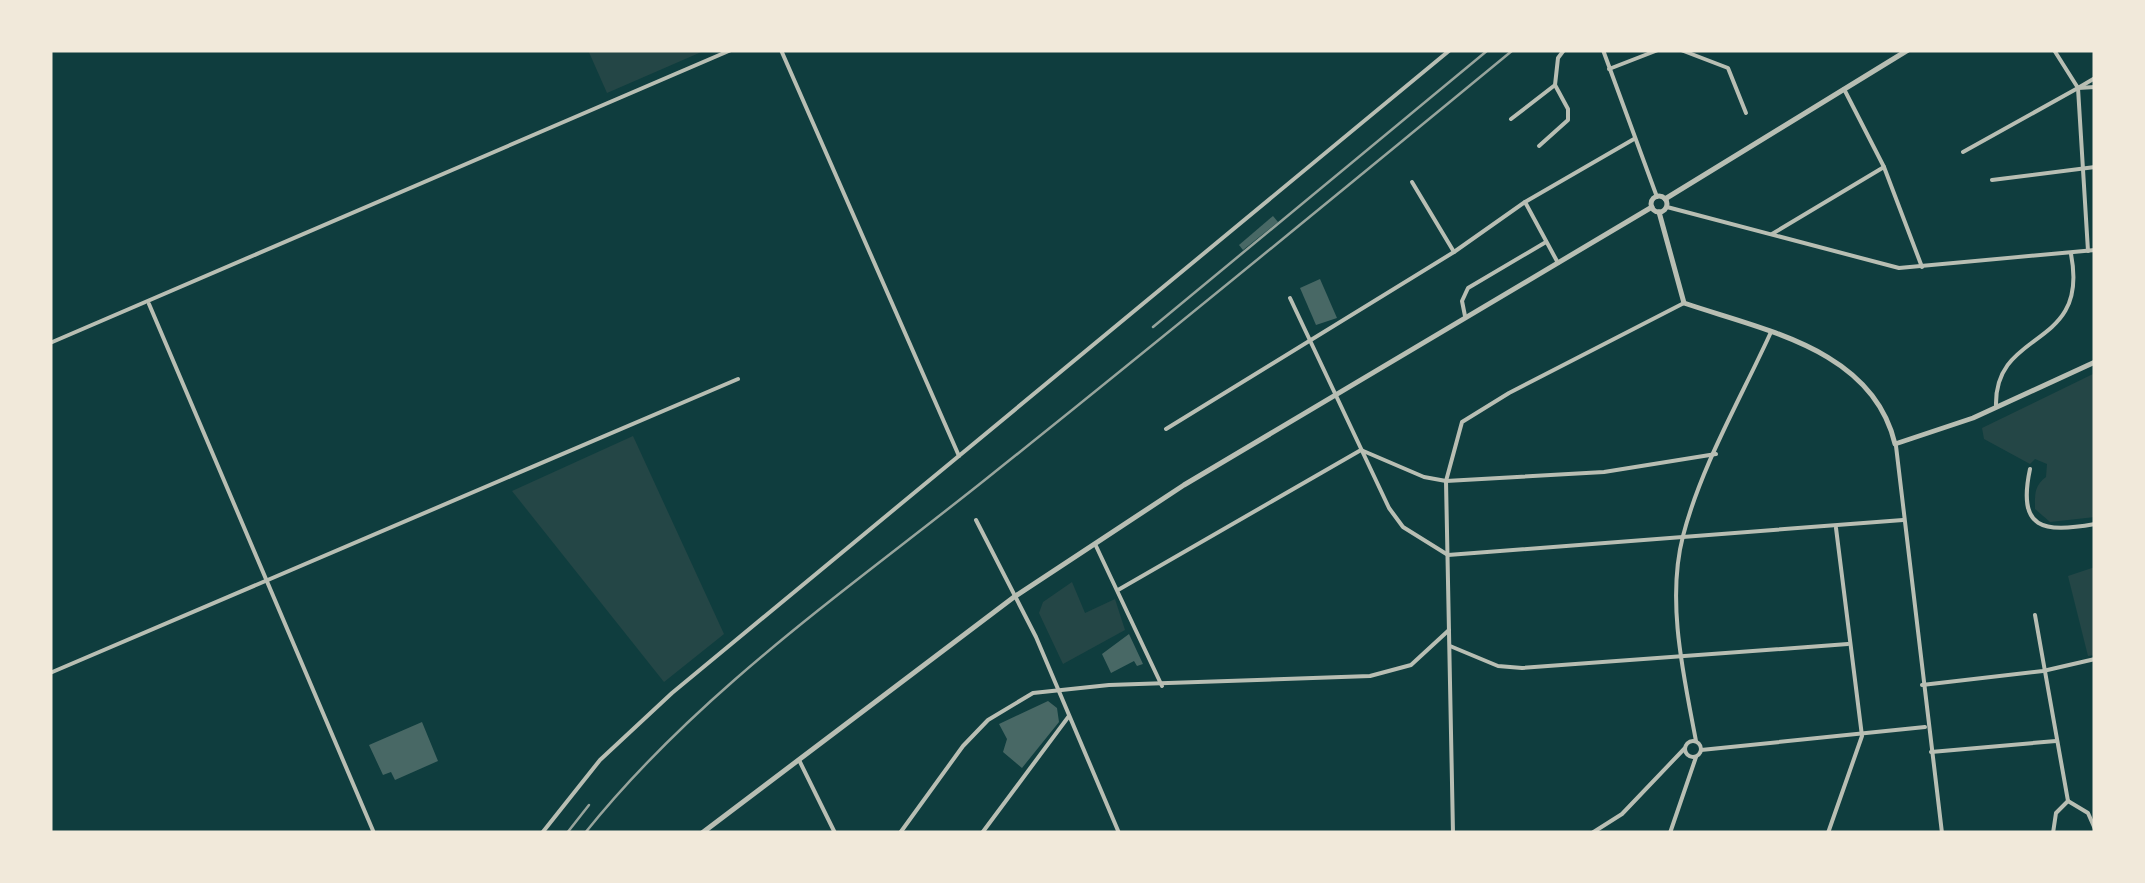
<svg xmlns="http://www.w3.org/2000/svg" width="2145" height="883" font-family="Inter,sans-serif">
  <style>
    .green { fill: #244646 }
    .building { fill: #486865 }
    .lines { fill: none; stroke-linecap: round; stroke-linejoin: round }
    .minor { stroke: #b8beb3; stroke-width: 4 }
    .tertiary { stroke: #b8beb3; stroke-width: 5 }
    .rail { stroke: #97a49c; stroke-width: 2.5 }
  </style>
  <rect width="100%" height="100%" fill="#0f3d3e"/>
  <g class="green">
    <path d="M588 50H706L607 93Z"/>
    <path d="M2095 373V517L2050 522 2035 509C2035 494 2034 486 2046 477L2047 464 2035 459 2030 464 1984 439 1982 428Z"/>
    <path d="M633 436 724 634 664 682 512 491Z"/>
    <path d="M2095 567V655L2088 656 2068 576Z"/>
    <path d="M1072 582 1085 613 1115 599 1125 630 1063 664 1039 613 1043 602Z"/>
  </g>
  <g class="building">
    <path d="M1273 216 1278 222 1243 250 1239 245Z"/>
    <path d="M1320 279 1337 318 1316 325 1300 288Z"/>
    <path d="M1129 634 1143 664 1137 666 1134 661 1111 673 1102 654Z"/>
    <path d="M1048 701 1057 708 1059 722 1022 768 1003 752 1007 739 999 724Z"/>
    <path d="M422 722 438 761 395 780 391 772 383 775 369 745Z"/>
  </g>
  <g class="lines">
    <g class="minor">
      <path d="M781 50 959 456"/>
      <path d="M1603 50 1657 197"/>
      <path d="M1681 50 1728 68 1746 113"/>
      <path d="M2054 50 2078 88 2095 78"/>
      <path d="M1609 69 1658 50"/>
      <path d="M2078 88 2088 251"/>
      <path d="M1844 89 1884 167 1922 267"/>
      <path d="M1511 119 1555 85 1558 58 1564 50"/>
      <path d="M1539 146 1568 120V109L1555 85"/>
      <path d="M1963 152 2078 88 2095 87"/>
      <path d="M1992 180 2095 167"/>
      <path d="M1412 182 1454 252"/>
      <path d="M1525 202 1558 263"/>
      <path d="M1667 207 1899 268 2095 250"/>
      <path d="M1772 234 1884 167"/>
      <path d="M1290 298 1389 508 1403 527 1448 555 1903 520"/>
      <path d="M149 304 374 833"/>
      <path d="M1465 316 1462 301 1468 288 1546 242"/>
      <path d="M50 343 731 50"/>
      <path d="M1996 406C1994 327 2090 351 2071 254"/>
      <path d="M1166 429 1454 252 1525 202 1634 139"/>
      <path d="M1896 446 1942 833"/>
      <path d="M2030 469C2017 530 2043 533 2095 524"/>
      <path d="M976 520 1036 637 1119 833"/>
      <path d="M1096 546 1162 686"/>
      <path d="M1118 590 1361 450 1424 477 1446 481 1604 472 1716 454"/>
      <path d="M2035 615 2068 801"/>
      <path d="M1450 646 1498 666 1522 668 1848 644"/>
      <path d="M50 673 738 379"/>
      <path d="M1922 685 2043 671 2095 659"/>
      <path d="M1696 741C1684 677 1666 601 1683 536 1701 466 1741 398 1771 332"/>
      <circle cx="1693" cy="749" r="8"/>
      <path d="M1701 750 1925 727"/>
      <path d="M1931 752 2056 741"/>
      <path d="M799 760 835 833"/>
      <path d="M2068 801 2088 813 2095 829"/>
      <path d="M542 833 600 760 672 693 1450 50"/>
      <path d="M900 833 963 746 988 720 1033 693 1109 685 1370 676 1411 665 1449 630"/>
      <path d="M982 833 1069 716"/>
      <path d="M1453 833 1446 481 1462 422 1509 393 1684 303"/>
      <path d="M1592 833 1622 814 1685 748"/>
      <path d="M1670 833 1696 757"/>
      <path d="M1828 833 1862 736 1836 528"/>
      <path d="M2053 833 2056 813 2068 801"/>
    </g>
    <g class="tertiary">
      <circle cx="1659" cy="204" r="8"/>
      <path d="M1665 199 1908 50"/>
      <path d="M1659 212 1684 303C1763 330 1873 349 1895 444L1973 418 2095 362"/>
      <path d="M702 833 1014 597 1184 485 1652 207"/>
    </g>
    <g class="rail">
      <path d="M1153 327 1488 50"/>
      <path d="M567 833 589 805"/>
      <path d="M585 833C697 693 847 590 986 479 1163 338 1338 194 1513 50"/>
    </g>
  </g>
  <rect width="2145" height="883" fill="none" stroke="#f1e9da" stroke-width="105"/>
</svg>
